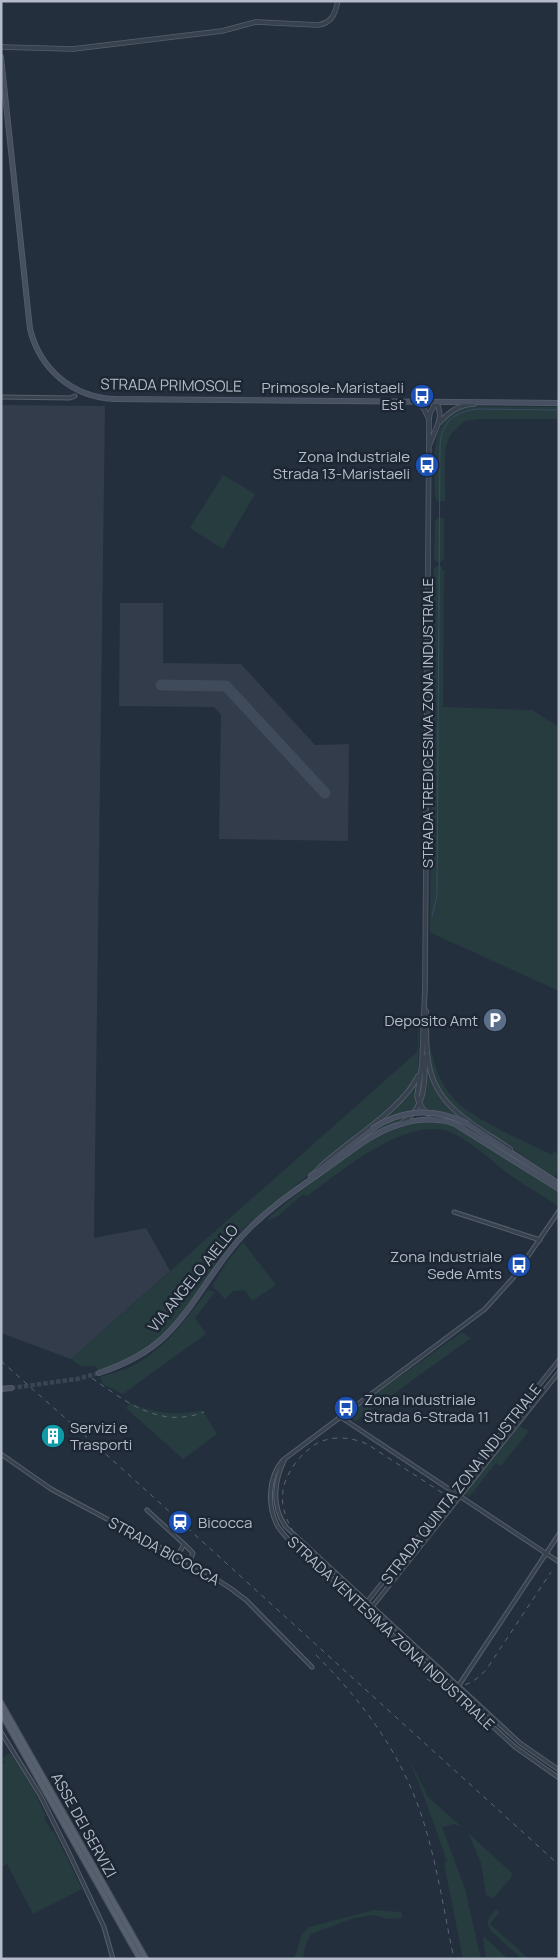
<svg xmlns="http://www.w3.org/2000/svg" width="560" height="1960" font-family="Manrope,sans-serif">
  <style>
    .airport { fill: #323c4b }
    .green { fill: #263c3f }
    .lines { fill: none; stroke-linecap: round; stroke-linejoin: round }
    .stream { stroke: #394c67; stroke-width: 1 }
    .taxiway { stroke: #3f4a5a; stroke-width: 11 }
    .secondary-tunnel { stroke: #3a4453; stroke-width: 4.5; stroke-dasharray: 4.5 2; stroke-linecap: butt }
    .minor-casing { stroke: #565f6c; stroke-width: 5 }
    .tertiary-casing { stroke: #565f6c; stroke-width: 5.5 }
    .secondary-casing { stroke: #565f6c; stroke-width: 6 }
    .primary-casing { stroke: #414a57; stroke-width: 7 }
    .minor { stroke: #38414e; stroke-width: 3 }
    .tertiary { stroke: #38414e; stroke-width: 4 }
    .secondary { stroke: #465061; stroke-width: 4.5 }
    .primary { stroke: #56606e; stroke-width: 5 }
    .rail { stroke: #5a6575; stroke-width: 1; stroke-dasharray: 5 5; stroke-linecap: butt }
    .secondary-bridge-casing { stroke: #565f6c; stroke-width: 6; stroke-linecap: butt }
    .secondary-bridge { stroke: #465061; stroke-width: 4.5 }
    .labels { text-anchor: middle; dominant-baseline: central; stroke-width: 5; stroke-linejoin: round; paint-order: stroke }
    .street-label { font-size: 15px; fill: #b4bcc9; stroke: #1d2633 }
    .poi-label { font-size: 15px; fill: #b4bcc9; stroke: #1d2633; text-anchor: end }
  </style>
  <rect width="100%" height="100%" fill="#242f3e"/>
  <g class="airport">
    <path d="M1 405 105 406 94 1238 146 1228 170 1271 71 1359 1 1333Z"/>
    <path d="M120 603H163V663L241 664 315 745 349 744 348 841 219 839 221 715 214 707 119 706Z"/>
  </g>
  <g class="green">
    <path d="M471 406 559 407V419H479L465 421 460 425 450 435 445 449V501H437L435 497C435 463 426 413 471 406Z"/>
    <path d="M223 475 255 494 223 549 190 528Z"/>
    <path d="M437 518H444V559L441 562H437L434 559 435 521Z"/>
    <path d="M437 566H441L443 571 448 573H444L443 707 532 710 559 727V991L431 933 430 931 434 568Z"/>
    <path d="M420 1003 418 1073 415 1080 401 1099 243 1229C209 1266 190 1316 150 1346 135 1357 116 1364 98 1372L96 1366H81L71 1359 417 1052Z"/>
    <path d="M430 1045C434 1065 440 1084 455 1100 475 1121 525 1141 552 1155L554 1151 559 1154V1171L554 1178 447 1102 434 1079 430 1059Z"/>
    <path d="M427 1066C435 1093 443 1103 465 1120L447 1113 425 1110 421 1103 427 1088Z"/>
    <path d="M417 1083 416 1094 418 1103 411 1116 406 1119 391 1126 344 1153 372 1132 371 1126 403 1101Z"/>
    <path d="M435 1121 454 1126 463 1131 557 1191 559 1193V1204L558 1206C542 1195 525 1186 510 1175 494 1163 463 1134 444 1130 400 1121 340 1172 307 1196L303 1194 277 1217 268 1220V1218C316 1180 371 1124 435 1121Z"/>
    <path d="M243 1242 276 1285 252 1301 245 1290 233 1291 225 1299 212 1286 226 1263Z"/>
    <path d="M208 1290 215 1292 195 1318 206 1334 123 1394 103 1384 100 1377C110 1374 121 1371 130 1367 164 1351 186 1319 208 1290Z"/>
    <path d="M462 1332 471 1338 356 1421 346 1415Z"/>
    <path d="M130 1403C154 1412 176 1417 202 1410L217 1434 183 1459 126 1408Z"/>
    <path d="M520 1426 529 1431 501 1466 496 1463 470 1496 467 1497 466 1493Z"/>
    <path d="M10 1753 34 1791 46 1816 44 1817 52 1832 54 1831 82 1889 33 1914 7 1864 1 1867V1765L5 1763 2 1758Z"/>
    <path d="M406 1753 428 1797 462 1827 454 1824 442 1827 465 1889 481 1959H463L444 1863 447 1861 422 1791Z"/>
    <path d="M468 1833 512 1873 511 1878 494 1897 491 1898 486 1895 481 1863Z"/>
    <path d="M374 1910 401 1912 402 1918 387 1919 374 1915 354 1918 311 1934 305 1946 303 1959H294L302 1934 309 1927Z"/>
    <path d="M495 1910H498L499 1913 490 1924 529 1959H522L491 1931 488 1925V1920Z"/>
    <path d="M483 1937H484L507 1958 486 1959Z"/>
  </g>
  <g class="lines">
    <path class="stream" d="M432 916 437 896 440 445C442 422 453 413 476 409L559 410"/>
    <path class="taxiway" d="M161 685 226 686 325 793"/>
    <path class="secondary-tunnel" d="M11 1388 77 1379 99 1373"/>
    <g class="minor-casing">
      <g id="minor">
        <path d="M1 397 70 398 75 396"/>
        <path d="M559 1211 513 1278 485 1309 283 1460C268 1477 267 1505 277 1525 281 1532 287 1538 292 1543L515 1747 559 1778"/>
        <path d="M454 1212 540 1240"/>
        <path d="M339 1416 559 1562"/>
        <path d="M1 1454 51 1489 202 1570 230 1588 246 1600 312 1667"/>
        <path d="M285 1459C274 1481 271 1506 286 1527L520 1743 559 1770"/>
        <path d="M147 1510 184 1544"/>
        <path d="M177 1557 184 1544 193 1553 189 1564"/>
        <path d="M363 1607 559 1360"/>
        <path d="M368 1612 559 1372"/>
        <path d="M457 1688 559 1534"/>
        <path d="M1 1732 40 1795 69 1853 104 1927 113 1959"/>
      </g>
    </g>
    <g class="tertiary-casing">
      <g id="tertiary">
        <path d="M1 47 73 49 222 31 256 22 318 25C332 23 335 14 338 1"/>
        <path d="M416 403 423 407 428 417"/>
        <path d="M440 422C450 411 459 405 474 404"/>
        <path d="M430 444C435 429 445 417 436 402L430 413 429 420 425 986 422 1064 417 1096 419 1103 426 1113 442 1119"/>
        <path d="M426 1011C427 1029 425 1048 429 1065 437 1109 477 1126 510 1149"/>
        <path d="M403 1122C426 1108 425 1081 425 1057"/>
        <path d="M318 1169C346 1142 403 1109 418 1076"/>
      </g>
    </g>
    <g class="secondary-casing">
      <g id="secondary">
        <path d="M1 57 30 329C40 369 72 397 114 399L559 403"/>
        <path d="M468 1124 559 1184"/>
        <path d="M311 1176 372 1129"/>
        <path d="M99 1373C123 1365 146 1354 165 1336 196 1306 214 1265 244 1234 268 1208 299 1188 327 1168 349 1153 373 1132 398 1125 415 1119 438 1117 455 1124L559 1189"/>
        <path d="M1 1389 11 1388"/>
      </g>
    </g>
    <g class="primary-casing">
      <g id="primary">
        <path d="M1 1703 146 1959"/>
        <path d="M1 1713 140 1959"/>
      </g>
    </g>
    <use href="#minor" class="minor"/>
    <use href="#tertiary" class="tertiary"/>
    <use href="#secondary" class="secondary"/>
    <use href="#primary" class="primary"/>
    <g class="rail">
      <path d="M1 1361 118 1465 559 1865"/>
      <path d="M92 1378C126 1402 160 1429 204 1412"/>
      <path d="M316 1655C363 1702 401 1753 422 1817 437 1863 444 1912 454 1959"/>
      <path d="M407 1658C395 1642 385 1625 371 1610 340 1579 268 1533 285 1482 291 1466 302 1453 316 1444 332 1435 351 1437 367 1444L444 1494"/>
      <path d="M427 1679C448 1692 469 1689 486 1670L551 1572"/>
    </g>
    <g class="secondary-bridge-casing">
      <path id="secondary-bridge" d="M372 1129C401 1109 436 1107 468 1124"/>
    </g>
    <use href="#secondary-bridge" class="secondary-bridge"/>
  </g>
  <defs>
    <g id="bus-disc" transform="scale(1.25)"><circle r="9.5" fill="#1a4fb4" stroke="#1d2633"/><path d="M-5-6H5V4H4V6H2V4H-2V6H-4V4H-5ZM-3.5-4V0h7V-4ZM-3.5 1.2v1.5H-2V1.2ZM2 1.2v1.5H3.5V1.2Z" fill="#fff"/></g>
    <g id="parking-disc" transform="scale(1.25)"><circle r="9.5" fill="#5c6f8a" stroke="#1d2633"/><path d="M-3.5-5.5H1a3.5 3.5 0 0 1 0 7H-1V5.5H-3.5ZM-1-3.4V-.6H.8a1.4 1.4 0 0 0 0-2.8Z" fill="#fff"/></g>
    <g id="building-disc" transform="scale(1.25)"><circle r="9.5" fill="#0f9aa8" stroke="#1d2633"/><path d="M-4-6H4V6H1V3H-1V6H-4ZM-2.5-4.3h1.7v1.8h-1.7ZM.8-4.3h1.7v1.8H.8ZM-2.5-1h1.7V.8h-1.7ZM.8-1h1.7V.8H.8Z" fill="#fff"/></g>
    <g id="station-disc" transform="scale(1.25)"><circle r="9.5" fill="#1a4fb4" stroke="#1d2633"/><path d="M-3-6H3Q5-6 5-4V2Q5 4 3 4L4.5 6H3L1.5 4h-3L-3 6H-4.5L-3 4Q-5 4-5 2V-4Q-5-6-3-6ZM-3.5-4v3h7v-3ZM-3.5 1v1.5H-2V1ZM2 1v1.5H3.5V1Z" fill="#fff"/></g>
  </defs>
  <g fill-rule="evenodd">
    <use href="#bus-disc" x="422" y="396"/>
    <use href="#bus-disc" x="427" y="465"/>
    <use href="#parking-disc" x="495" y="1020"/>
    <use href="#bus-disc" x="519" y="1265"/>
    <use href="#bus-disc" x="346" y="1408"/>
    <use href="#building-disc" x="53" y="1436"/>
    <use href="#station-disc" x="180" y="1522"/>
  </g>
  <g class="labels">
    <g class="street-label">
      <text transform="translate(171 385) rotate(1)">STRADA PRIMOSOLE</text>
      <text transform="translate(427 723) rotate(-90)">STRADA TREDICESIMA ZONA INDUSTRIALE</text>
      <text transform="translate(193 1278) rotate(-51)">VIA ANGELO AIELLO</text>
      <text transform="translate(461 1484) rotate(-52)">STRADA QUINTA ZONA INDUSTRIALE</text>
      <text transform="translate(164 1551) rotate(29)">STRADA BICOCCA</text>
      <text transform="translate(391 1633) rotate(43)">STRADA VENTESIMA ZONA INDUSTRIALE</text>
      <text transform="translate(84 1825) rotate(61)">ASSE DEI SERVIZI</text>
    </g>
    <g class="poi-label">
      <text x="404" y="387">Primosole-Maristaeli<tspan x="404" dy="17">Est</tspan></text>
      <text x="410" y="456">Zona Industriale<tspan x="410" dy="17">Strada 13-Maristaeli</tspan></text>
      <text x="478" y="1020">Deposito Amt</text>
      <text x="502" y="1256">Zona Industriale<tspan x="502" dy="17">Sede Amts</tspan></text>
      <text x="364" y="1399" text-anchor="start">Zona Industriale<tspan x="364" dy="17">Strada 6-Strada 11</tspan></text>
      <text x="70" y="1427" text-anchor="start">Servizi e<tspan x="70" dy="17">Trasporti</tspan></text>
      <text x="198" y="1522" text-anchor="start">Bicocca</text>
    </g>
  </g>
  <rect width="560" height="1960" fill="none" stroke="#b4bcc9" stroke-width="5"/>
</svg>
